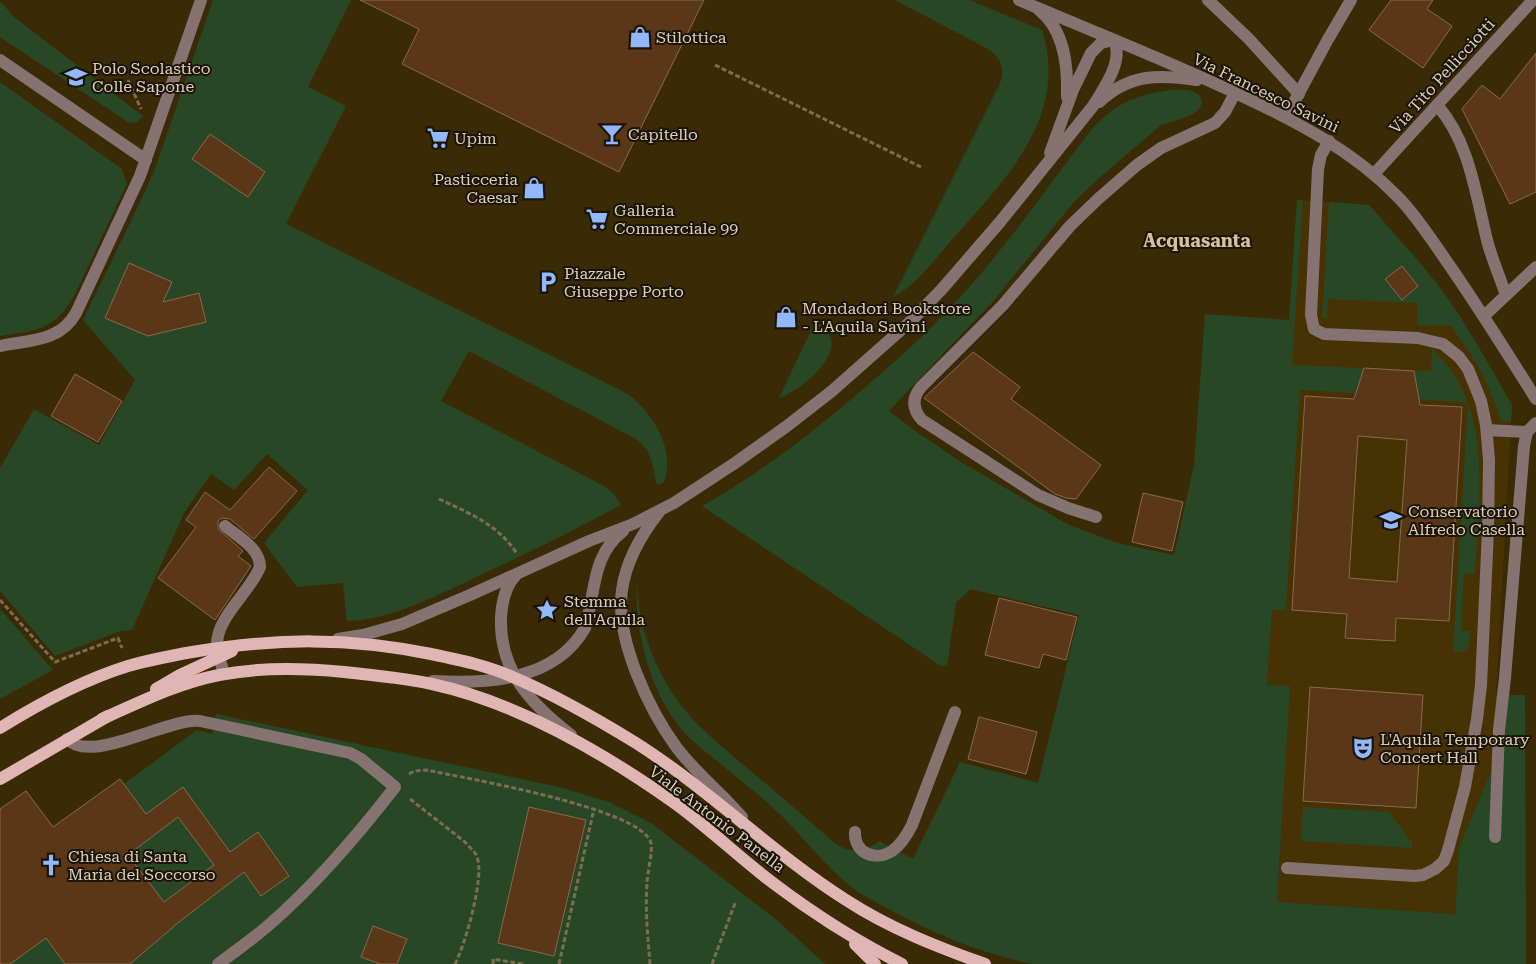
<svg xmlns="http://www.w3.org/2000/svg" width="1536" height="964" font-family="'Roboto Serif',serif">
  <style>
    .built { fill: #473203 }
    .green { fill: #284825; fill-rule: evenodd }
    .building { fill: #593717; stroke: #89694f; fill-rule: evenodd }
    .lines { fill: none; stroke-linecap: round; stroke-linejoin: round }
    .path { stroke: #7c6d50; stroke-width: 3; stroke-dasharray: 5 2.5; stroke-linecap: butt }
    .minor { stroke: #867271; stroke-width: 12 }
    .major { stroke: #dfb6b4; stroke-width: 12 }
    .labels { text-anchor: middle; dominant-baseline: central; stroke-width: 4; stroke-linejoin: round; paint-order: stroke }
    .poi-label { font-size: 16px; fill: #dbd0bd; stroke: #1c1407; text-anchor: start }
    .street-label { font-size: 16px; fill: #dbd0bd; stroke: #1c1407 }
    .neighbourhood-label { font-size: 18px; font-weight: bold; fill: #d7c19c; stroke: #1c1407 }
  </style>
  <rect width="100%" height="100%" fill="#3b2a06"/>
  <path class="built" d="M1297 200 1369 205 1414 257 1445 295 1461 318 1512 405 1492 769 1459 847 1455 914 1277 902 1283 803 1260 801Z"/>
  <g class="green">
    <path d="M213 0H351L308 87 346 106 286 224 628 394C653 414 676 449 664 482L658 485 656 482C653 464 651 450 636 439L469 351 441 401 602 485 612 492 621 505C571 532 521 556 470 580 431 598 390 620 347 621L343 583 297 587 264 543 308 490 267 454 234 490 211 474 184 513 132 630 120 631 55 656 0 591V468L34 409 99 445 135 380 83 320 143 196 155 169Z"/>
    <path d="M895 0H969L1042 30C1069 115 1007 178 955 236 936 258 918 284 893 297L1000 83C1006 69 1000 57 988 49Z"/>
    <path d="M0 1 14 17 143 116 136 123 128 122 0 37Z"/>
    <path d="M0 82 122 169 127 184 74 296C52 331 39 330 0 336Z"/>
    <path d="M1170 90C1182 90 1199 87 1202 102 1198 119 1174 119 1160 126L1099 178 1074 202 994 300 889 411 917 432 961 462 1067 524 1117 543 1174 555 1194 465 1205 314 1289 320 1297 200H1303L1292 365 1364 368 1355 393 1300 390 1286 610H1272L1267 685 1290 686 1277 902 1455 914 1459 847 1492 769 1496 695H1525L1526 964H1033C983 954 933 934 889 909 875 902 862 895 850 886 824 865 804 838 781 815 761 796 739 779 717 761 706 752 693 742 683 731 649 691 634 630 637 578 637 627 657 679 689 715 709 737 732 755 754 774 782 797 809 821 836 844 851 854 866 852 879 841L913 859 960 762 1038 783 1079 615 970 589 956 603 947 666H941L702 506C757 475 807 437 855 396 897 361 937 324 973 283 1015 234 1052 181 1091 130 1117 102 1134 96 1170 90Z"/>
    <path d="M1329 202 1369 205C1395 235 1423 264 1446 296 1471 331 1491 369 1512 405L1511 421H1501C1490 383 1474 357 1451 326L1417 325V303L1328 299 1327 318H1322ZM1402 266 1418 286 1402 299 1386 279Z"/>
    <path d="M815 322C859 345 803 389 779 398Z"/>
    <path d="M1432 349C1442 360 1453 371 1460 385 1489 439 1478 515 1475 574L1464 573 1461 631H1470L1468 649 1461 652H1453L1468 403 1419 399 1414 371H1431Z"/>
    <path d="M0 609 53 670 0 699Z"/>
    <path d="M216 714 559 787 609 802 651 823 778 921 825 964H0V809L26 791 53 827 120 779 124 784 197 730 212 734Z"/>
    <path d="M1303 807 1389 812 1412 842V848L1301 841Z"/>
  </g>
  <g class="building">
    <path d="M360 0H704L619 172 402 64 419 29Z"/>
    <path d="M1391 0H1433L1427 9 1452 26 1423 68 1369 30Z"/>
    <path d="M1536 53V192L1510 204 1462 109 1482 85 1500 99Z"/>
    <path d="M210 134 265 172 248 197 192 159Z"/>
    <path d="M129 263 172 282 163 302 199 293 206 322 148 336 105 318Z"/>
    <path d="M1402 266 1418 286 1402 300 1385 279Z"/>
    <path d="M973 352 1020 387 1011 399 1101 465 1076 499 1066 498 1055 494 924 398Z"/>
    <path d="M1364 368 1414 371 1420 405 1462 407 1449 621 1396 618 1395 641 1345 638 1347 614 1292 610 1305 396 1354 399ZM1358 436 1407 440 1397 582 1349 578Z"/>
    <path d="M75 374 122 401 98 442 51 416Z"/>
    <path d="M269 467 297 491 254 539 230 519 222 518 218 521V529L243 551 238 556 251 566 215 620 158 578 196 527 186 520 205 492 230 510Z"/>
    <path d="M1143 493 1183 502 1172 551 1132 542Z"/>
    <path d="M999 598 1077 617 1066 660 1043 654 1039 668 985 655Z"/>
    <path d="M1310 687 1423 695 1416 808 1303 801Z"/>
    <path d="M979 717 1037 732 1026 774 968 759Z"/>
    <path d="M120 779 146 814 183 787 230 852 258 832 289 876 261 896 244 872 179 922 130 964H65L46 938 10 964H0V809L26 791 53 827ZM178 817 214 865 164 902 128 855Z"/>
    <path d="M529 807 586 820 554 956 498 943Z"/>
    <path d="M373 926 407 939 397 964H380L361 957Z"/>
  </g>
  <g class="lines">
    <g class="path">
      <path d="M715 65 921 167"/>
      <path d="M128 80 141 109"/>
      <path d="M439 499C469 513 499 525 517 554"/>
      <path d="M0 600 55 662 118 638 122 648"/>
      <path d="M409 774 414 771 427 770C463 778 642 808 651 843 653 851 647 874 647 884 645 911 648 938 650 964"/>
      <path d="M410 799 465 842C469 847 475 851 477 857 485 877 465 945 455 964"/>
      <path d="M493 964V959L523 964"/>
      <path d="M559 964 594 809"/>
      <path d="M712 964 735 903"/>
    </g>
    <g class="minor">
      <path d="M1019 0C1094 32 1169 61 1242 96 1299 123 1353 151 1397 196 1415 214 1429 236 1443 256 1476 303 1506 351 1536 399"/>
      <path d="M1208 0 1249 39 1299 94"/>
      <path d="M1039 10C1065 30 1068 67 1067 97"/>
      <path d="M0 60 146 160"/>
      <path d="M1099 102C1129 74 1158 74 1197 80"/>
      <path d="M1437 105C1470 142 1476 197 1488 244 1493 261 1500 278 1506 295"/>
      <path d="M1286 117 1327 41 1351 0"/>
      <path d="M1050 153 1073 90 1091 53 1101 43 1114 40"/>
      <path d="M1374 174 1533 0"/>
      <path d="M1484 316 1536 267"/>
      <path d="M0 346C29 340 60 342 76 313L140 176 201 0"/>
      <path d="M1487 430 1527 432"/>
      <path d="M659 512C641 535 626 561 622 590 615 639 649 710 677 748 689 764 704 778 718 792 727 800 734 809 742 817"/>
      <path d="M1096 517 1068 508 1038 495 922 420C912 409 912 398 921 387L1003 305 1070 226 1098 199 1137 165 1161 148 1215 123 1225 112 1235 93"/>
      <path d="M516 575C505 586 502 602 501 617 499 671 531 704 571 735"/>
      <path d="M338 639 363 635 402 624 470 595 589 541 633 524 674 503 735 463 787 426 832 391 911 321 942 289 1000 222 1093 106C1104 88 1124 61 1114 40"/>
      <path d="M224 674C222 665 217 654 217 644 217 617 250 592 260 567 260 548 238 537 225 526"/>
      <path d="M433 681C487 684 555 681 585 628 596 592 591 556 623 531"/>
      <path d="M67 739C91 765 166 718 200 721L350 753 361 759 395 787C357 836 317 883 270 924 254 938 236 951 218 964"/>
      <path d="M855 832C854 853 875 862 892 851 901 845 907 835 912 825L955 712"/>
      <path d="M1495 837 1499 730 1505 678 1524 446 1527 432 1536 423"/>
      <path d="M1287 868 1415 876 1423 875 1435 869 1444 861 1448 850 1465 787 1477 719 1481 685 1488 530 1489 460 1486 425 1481 401 1468 369 1459 357 1443 344 1418 338 1324 334 1314 329 1311 315 1318 169 1321 155 1329 141"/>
    </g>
    <g class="major">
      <path d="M156 689 180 675 232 651"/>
      <path d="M102 719C140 702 178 683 219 675 260 667 302 668 344 672 374 675 403 678 432 684 519 703 604 753 676 804 710 829 740 858 773 883 814 914 856 941 902 964"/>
      <path d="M0 728C40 703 83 680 128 666 149 660 170 656 192 652 275 638 349 637 431 654 460 660 489 666 515 678 557 696 597 719 636 743 710 790 772 853 846 900 889 928 937 947 985 964"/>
      <path d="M0 779 108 716"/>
      <path d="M855 944 875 964"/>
    </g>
  </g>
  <defs>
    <g id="shop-bare" transform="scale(1.725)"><path d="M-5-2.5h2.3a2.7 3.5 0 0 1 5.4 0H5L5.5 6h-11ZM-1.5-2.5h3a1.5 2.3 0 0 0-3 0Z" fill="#91b8fd" stroke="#1c1407" stroke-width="2.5" paint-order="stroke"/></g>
    <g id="school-bare" transform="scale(1.725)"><path d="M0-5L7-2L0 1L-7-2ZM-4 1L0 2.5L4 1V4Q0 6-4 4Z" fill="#91b8fd" stroke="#1c1407" stroke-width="2.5" paint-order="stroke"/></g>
    <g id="bar-bare" transform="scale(1.725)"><path d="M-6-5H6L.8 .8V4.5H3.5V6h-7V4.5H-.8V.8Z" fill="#91b8fd" stroke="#1c1407" stroke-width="2.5" paint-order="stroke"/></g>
    <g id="supermarket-bare" transform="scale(1.725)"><path d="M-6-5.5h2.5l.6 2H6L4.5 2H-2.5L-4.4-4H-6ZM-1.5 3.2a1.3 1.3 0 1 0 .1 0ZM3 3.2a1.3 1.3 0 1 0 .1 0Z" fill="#91b8fd" stroke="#1c1407" stroke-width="2.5" paint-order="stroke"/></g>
    <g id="parking-bare" transform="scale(1.725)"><path d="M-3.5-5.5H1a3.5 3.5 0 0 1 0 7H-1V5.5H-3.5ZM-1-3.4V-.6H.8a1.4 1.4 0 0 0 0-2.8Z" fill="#91b8fd" stroke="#1c1407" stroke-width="2.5" paint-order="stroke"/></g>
    <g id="university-bare" transform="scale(1.725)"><path d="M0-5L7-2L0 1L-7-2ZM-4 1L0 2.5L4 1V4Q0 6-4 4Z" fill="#91b8fd" stroke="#1c1407" stroke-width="2.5" paint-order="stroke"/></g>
    <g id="sight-bare" transform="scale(1.725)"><path d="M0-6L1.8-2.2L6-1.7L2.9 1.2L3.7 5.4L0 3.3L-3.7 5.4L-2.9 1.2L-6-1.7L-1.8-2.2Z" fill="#91b8fd" stroke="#1c1407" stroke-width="2.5" paint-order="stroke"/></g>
    <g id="theatre-bare" transform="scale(1.725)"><path d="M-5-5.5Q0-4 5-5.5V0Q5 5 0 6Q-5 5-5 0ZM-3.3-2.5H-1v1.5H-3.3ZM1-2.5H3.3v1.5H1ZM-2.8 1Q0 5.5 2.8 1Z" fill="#91b8fd" stroke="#1c1407" stroke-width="2.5" paint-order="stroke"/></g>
    <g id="church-bare" transform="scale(1.725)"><path d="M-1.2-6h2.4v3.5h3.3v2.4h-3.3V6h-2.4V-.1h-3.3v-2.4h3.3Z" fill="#91b8fd" stroke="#1c1407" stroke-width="2.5" paint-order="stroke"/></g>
  </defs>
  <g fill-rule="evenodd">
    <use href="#shop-bare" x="640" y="37"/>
    <use href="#school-bare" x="76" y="77"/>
    <use href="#bar-bare" x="612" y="134"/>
    <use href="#supermarket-bare" x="438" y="138"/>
    <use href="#shop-bare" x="534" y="188"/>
    <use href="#supermarket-bare" x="597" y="219"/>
    <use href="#parking-bare" x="548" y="282"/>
    <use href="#shop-bare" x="786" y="317"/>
    <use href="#university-bare" x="1391" y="520"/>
    <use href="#sight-bare" x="547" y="610"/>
    <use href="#theatre-bare" x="1363" y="748"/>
    <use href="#church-bare" x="51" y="865"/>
  </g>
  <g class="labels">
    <g class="poi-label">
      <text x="656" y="37">Stilottica</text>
      <text x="92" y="68">Polo Scolastico<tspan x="92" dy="18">Colle Sapone</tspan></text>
      <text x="628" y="134">Capitello</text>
      <text x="454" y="138">Upim</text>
      <text x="518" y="179" text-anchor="end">Pasticceria<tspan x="518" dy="18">Caesar</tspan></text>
      <text x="614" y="210">Galleria<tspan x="614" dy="18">Commerciale 99</tspan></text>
      <text x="564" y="273">Piazzale<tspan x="564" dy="18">Giuseppe Porto</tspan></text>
      <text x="802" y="308">Mondadori Bookstore<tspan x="802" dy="18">- L'Aquila Savini</tspan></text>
      <text x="1408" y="511">Conservatorio<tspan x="1408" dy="18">Alfredo Casella</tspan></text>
      <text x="564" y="601">Stemma<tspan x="564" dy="18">dell'Aquila</tspan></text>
      <text x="1380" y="739">L'Aquila Temporary<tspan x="1380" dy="18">Concert Hall</tspan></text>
      <text x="68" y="856">Chiesa di Santa<tspan x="68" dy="18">Maria del Soccorso</tspan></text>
    </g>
    <g class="street-label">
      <text transform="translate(1442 76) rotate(-48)">Via Tito Pellicciotti</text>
      <text transform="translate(1266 93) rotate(26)">Via Francesco Savini</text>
      <text transform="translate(717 819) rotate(37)">Viale Antonio Panella</text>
    </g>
    <g class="neighbourhood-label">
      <text x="1197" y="240">Acquasanta</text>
    </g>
  </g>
</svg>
